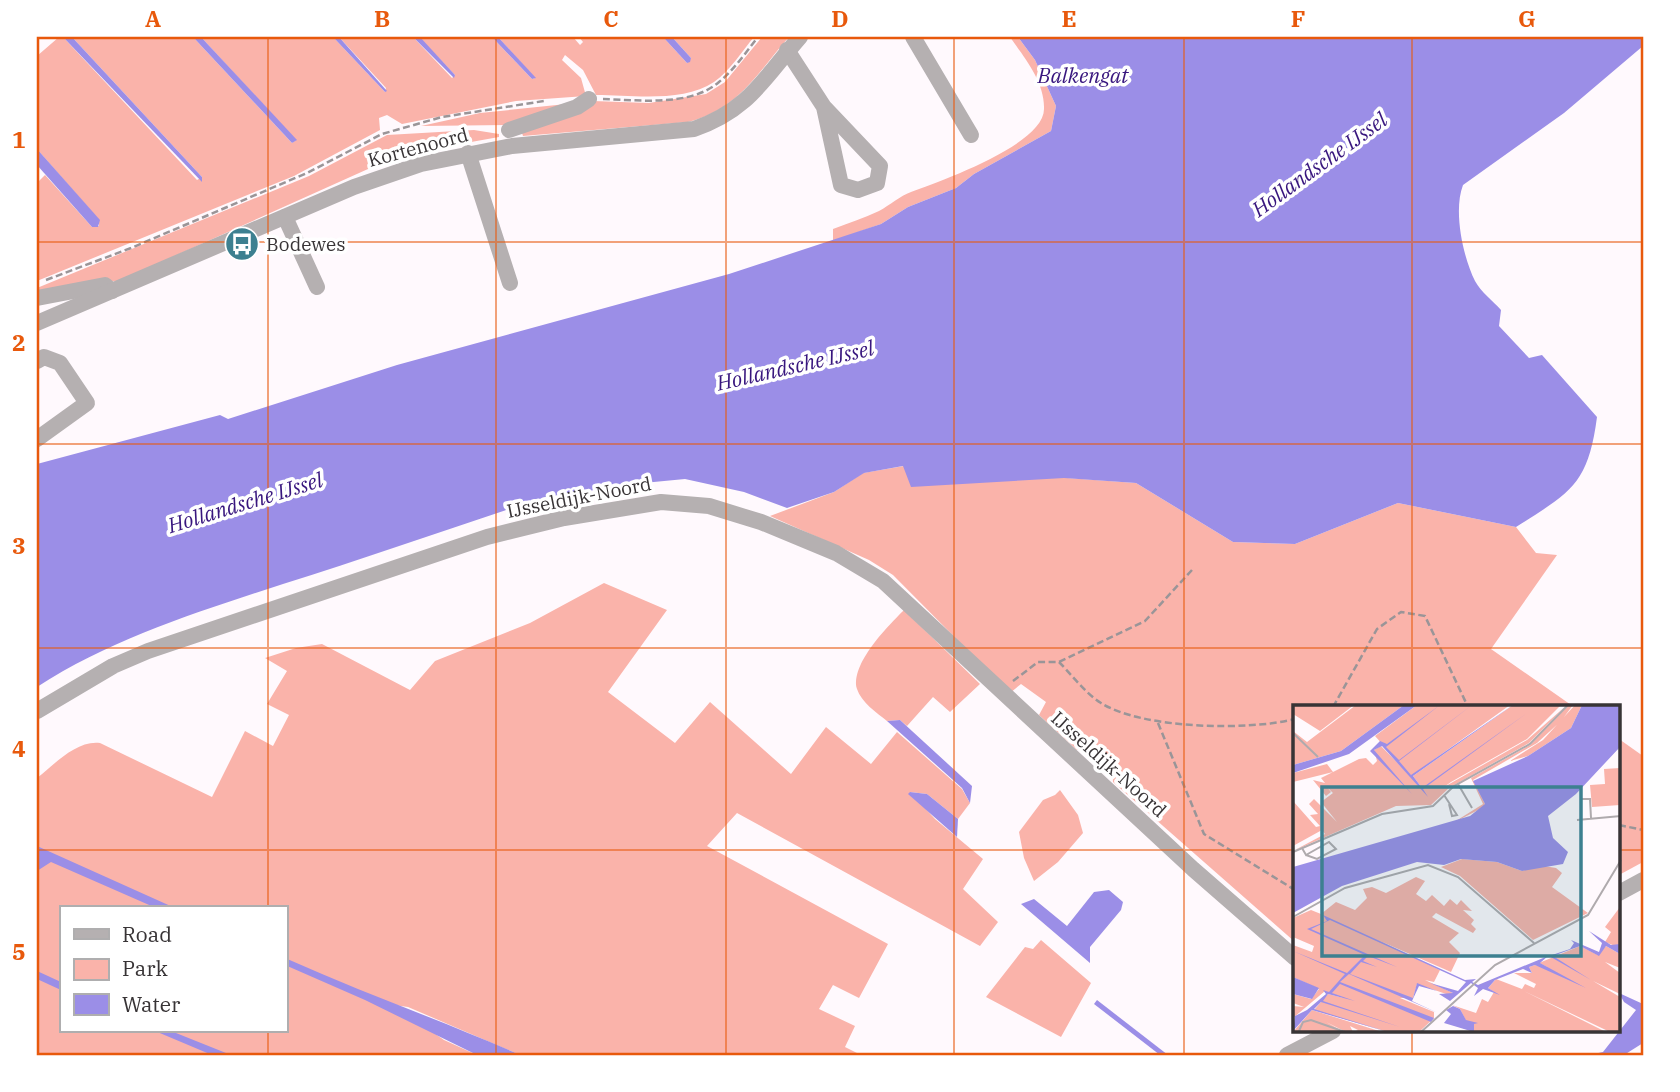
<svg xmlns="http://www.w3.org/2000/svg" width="1680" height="1092" font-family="'IBM Plex Serif',serif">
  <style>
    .green { fill: #fab3aa; fill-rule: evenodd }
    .water { fill: #9b8ee7 }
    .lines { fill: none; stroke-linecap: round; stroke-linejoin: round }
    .path { stroke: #9a9598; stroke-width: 2.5; stroke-dasharray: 7 3.5; stroke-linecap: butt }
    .minor { stroke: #b5b0b1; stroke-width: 16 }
    .grid { fill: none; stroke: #e8590c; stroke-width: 2; stroke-opacity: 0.55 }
    .labels { text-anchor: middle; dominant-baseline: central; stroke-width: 7; stroke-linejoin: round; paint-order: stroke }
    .street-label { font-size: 19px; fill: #383436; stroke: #fff }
    .poi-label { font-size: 19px; fill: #383436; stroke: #fff; text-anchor: start }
    .water-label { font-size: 21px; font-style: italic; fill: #38167e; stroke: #fff }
    .inset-road { fill: none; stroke: #afaaad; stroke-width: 2 }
    .view { fill: #3d8090; fill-opacity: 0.15; stroke: #3d8090; stroke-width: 3.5 }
    .inset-edge { fill: none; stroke: #383436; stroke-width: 3.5 }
    .neatline { fill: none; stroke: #e8590c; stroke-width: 2.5 }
    .grid-label { font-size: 23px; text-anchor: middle; font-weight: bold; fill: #e8590c }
  </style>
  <rect width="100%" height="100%" fill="#fff9fd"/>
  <g class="green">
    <path d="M59 37H63L197 180 202 177 72 37H193L292 143 296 140 201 37H333L385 92 386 88 339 37H413L452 78 455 75 419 37H492L532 79 535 78 498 37H573L580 45 583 42 579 37H663L687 63 691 58 672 37H754C742 51 730 71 714 82 683 103 632 95 596 95L583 70 565 55 562 60 581 78 586 96 516 101 402 124 387 115 379 118 380 130 294 176 37 281V183L45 175 92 227 99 226V220L37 149V56Z"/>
    <path d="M762 37H789C757 73 739 109 688 122L523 136 522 133 593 101 649 103 706 94 725 82Z"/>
    <path d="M1010 37H1018L1035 60 1056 106 1051 131 974 174 956 188 908 207 881 224 833 241V229C848 223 864 218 879 211 890 205 900 196 911 192 940 181 1044 145 1044 109 1045 82 1024 57 1010 37Z"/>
    <path d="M576 103 507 125 421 126 480 113Z"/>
    <path d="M474 130 499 134V137L432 149 368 169 119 281 94 282 37 294V288L309 176 387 135Z"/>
    <path d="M904 466 1136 483 1233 542 1295 544 1398 503 1516 527 1536 553 1557 555 1491 649 1574 707H1295V942L1113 782 1112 762 1087 742 1077 750 1039 715 1046 702 1021 684 1010 693 893 575 869 560 770 516 834 492 863 473Z"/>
    <path d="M604 583 667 610 608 692 675 743 710 702 791 774 826 727 871 764 897 732 962 789 970 803 958 819 927 794 910 792 935 819 983 859 963 889 998 922 980 946 737 813 707 846 888 944 859 998 833 985 819 1009 855 1026 845 1047 861 1055H520L408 1007 394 1005 444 1040 477 1055H37V778C54 765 76 740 100 743L212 797 245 731 273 746 289 715 267 704 287 671 265 658 296 648 322 644 410 690 435 661 530 623ZM61 908H285V1031H61Z"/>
    <path d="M904 610 980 684 950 712 933 697 907 726 900 720 887 721C877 713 861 702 857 689 850 664 889 625 904 610Z"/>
    <path d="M1619 739 1643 756V862L1619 875Z"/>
    <path d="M1060 790 1078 815 1083 833 1058 862 1034 881 1024 858 1019 832 1043 800 1055 795Z"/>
    <path d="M1041 940 1091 983 1061 1037 986 997 1025 947 1033 949Z"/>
  </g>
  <g class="water">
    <path d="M63 37H72L202 177V182Z"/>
    <path d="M193 37H201L297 140 292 143Z"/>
    <path d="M333 37H339L387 91 385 92Z"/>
    <path d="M413 37H420L455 75 454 78Z"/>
    <path d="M492 37H498L536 78 532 79Z"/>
    <path d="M663 37H672L691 58 690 62 687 63Z"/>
    <path d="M1018 37H1643V46L1564 113 1463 185C1453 211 1463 257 1475 281 1481 292 1493 301 1501 310L1499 326 1529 358 1542 355 1597 417C1588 485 1571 492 1516 527L1398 503 1295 544 1233 542 1136 483 1064 478 911 487 903 466 864 473 834 492 787 508 744 492 685 479 612 486 512 508C436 533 360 560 283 584 198 612 113 638 37 687V464L220 415 228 419 397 365 729 274 881 224 908 207 956 188 974 174 1051 131 1056 106 1035 60Z"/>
    <path d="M37 149 100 220 98 227H92L37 165Z"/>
    <path d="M900 720 972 786 970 803 962 788 887 721Z"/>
    <path d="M910 792 927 794 958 819 957 837 908 794Z"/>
    <path d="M37 846 175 908H156L51 862 37 871Z"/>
    <path d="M1109 890 1123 902 1121 910 1090 947V963L1021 904 1034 899 1067 926 1094 892Z"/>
    <path d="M285 958C363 993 441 1020 520 1055H477L365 1000 285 965Z"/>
    <path d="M37 971 61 982V990L37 979Z"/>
    <path d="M1619 993 1643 1004V1043L1624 1055H1589L1603 1052 1636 1010 1624 1002Z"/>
    <path d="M1097 1000 1168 1055H1160L1094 1004Z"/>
    <path d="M155 1031H171L231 1055H212Z"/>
  </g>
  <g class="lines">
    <g class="path">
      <path d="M603 99C639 100 690 107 719 82 734 70 746 52 758 37"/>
      <path d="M46 280 131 248 307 173 382 134 442 117 544 101"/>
      <path d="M1059 662C1072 675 1085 693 1101 703 1142 729 1248 731 1295 719"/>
      <path d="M1013 681 1038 662H1059L1145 621 1192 570"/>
      <path d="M1333 707 1377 629 1401 612 1425 616 1468 707"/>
      <path d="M1158 723 1204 834 1295 890"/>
      <path d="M1619 825 1643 830"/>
    </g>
    <g class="minor">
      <path d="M913 37 971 135"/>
      <path d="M787 50 824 107 880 166 877 183 858 190 841 185 824 107"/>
      <path d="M509 130 577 107 589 99"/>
      <path d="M468 153 510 283"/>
      <path d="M285 217 317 287"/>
      <path d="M37 298 105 285 112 291"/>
      <path d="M37 323 354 187 421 164 512 146 694 129C749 110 764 78 800 37"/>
      <path d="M37 361 44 357 60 363 87 403 37 439"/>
      <path d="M37 711 113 666 148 651 487 537 564 518 661 502 709 506 761 522 836 553 883 581 1193 869 1295 958"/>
      <path d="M1619 893 1643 880"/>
      <path d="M1287 1055 1333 1031"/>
    </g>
  </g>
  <path class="grid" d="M268 37V908M496 37V1055M726 37V1055M954 37V1055M1184 37V1055M1412 37V707M37 242H1643M37 444H1643M37 648H1643M37 850H1295M1619 850H1643M268 1031V1055M1412 1031V1055"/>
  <defs>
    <g id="bus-disc" transform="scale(1.75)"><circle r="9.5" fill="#3d8090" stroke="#fff"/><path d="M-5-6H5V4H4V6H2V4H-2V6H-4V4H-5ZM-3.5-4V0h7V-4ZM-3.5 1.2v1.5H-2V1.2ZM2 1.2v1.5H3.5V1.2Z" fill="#fff"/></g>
  </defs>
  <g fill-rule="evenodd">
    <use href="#bus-disc" x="242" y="244"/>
  </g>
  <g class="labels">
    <g class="street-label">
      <text transform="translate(418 147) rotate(-15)">Kortenoord</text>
      <text transform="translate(579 497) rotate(-11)">IJsseldijk-Noord</text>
      <text transform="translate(1109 764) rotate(42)">IJsseldijk-Noord</text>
    </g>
    <g class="poi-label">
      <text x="266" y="244">Bodewes</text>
    </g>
    <g class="water-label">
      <text x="1083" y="75">Balkengat</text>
      <text transform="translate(1319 164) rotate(-36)">Hollandsche IJssel</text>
      <text transform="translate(795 365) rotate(-13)">Hollandsche IJssel</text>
      <text transform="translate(245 502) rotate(-17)">Hollandsche IJssel</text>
    </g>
  </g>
  <g transform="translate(1293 705)">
    <rect width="327" height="327" fill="#fff9fd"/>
    <path d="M0 0H61L27 26 0 9ZM63 0H111L48 46 0 60V26L14 37ZM124 0H217L118 71 82 31ZM220 0H268L234 34 158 77 151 82 234 35 274 0 236 38 156 83 138 100 103 101 0 146 32 129 29 125 0 141V96L23 122 27 121 17 110 25 109 16 99 21 94 44 117 28 97 40 88 34 82 38 87 33 91 20 75 32 78 28 73 66 54 73 53 80 60 84 56 81 45 88 41 129 83 120 71ZM276 0H280L268 16 244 38 180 75 192 99 191 102 158 119 190 99 178 73 237 40ZM282 0H289L278 23 235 51 217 56 250 35ZM34 59 40 67 0 77V68ZM327 63V100L299 102 297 80 312 79 311 64ZM169 154 204 157 229 166 245 160 263 163 269 168 259 182 295 208 240 235 167 171 148 162ZM123 172 132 176 123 189 133 196 139 190 151 201 157 194 164 200 168 195 179 206 170 205 181 215 178 219 183 224 180 228 143 208 139 212 166 228 156 237 167 248 158 267 87 236 147 265 141 277 132 275 160 288 159 291 124 279 120 293H107L141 307V313L126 327H95L21 305 35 289 51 293 32 286 0 313V301L11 302 0 298V289L18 294 26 284 0 272V240L19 247 21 241 0 232V213L18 205 28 209 43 197 62 205 74 193 70 184 79 182 93 188ZM327 202V239L322 241 312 237 318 227 312 222ZM287 241 305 250 313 241 327 249V263L312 257 327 268V289L300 276 327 292V327H317L231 286 313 327H181L152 317 173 316 167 304 159 300 183 308 189 294 195 297 201 287 195 283 203 274 229 284 232 279 241 283 243 279 221 268H239L236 262 242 260 254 262 246 258ZM19 305 86 326 89 327H61L65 325 57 321 60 327H53L33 317 51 327H0Z" fill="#fab3aa"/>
    <path d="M111 0H124L56 49 0 68V60L48 46ZM147 0 93 42 106 55 179 0 106 56 118 70 220 0 120 71 129 83 234 8 130 84 135 92 89 41 81 45 119 89 77 46 87 36 94 39ZM289 0H327V42L283 89 255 111 260 133 275 147 270 159 229 166 204 157 168 154 151 160 124 157 49 181 0 208V162L177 111 192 99 180 76 235 51 278 23ZM30 210 172 275 183 274 179 277 185 280 255 251 247 258 293 283 242 260 236 262 239 268 230 264 202 275 195 283 207 290 190 284 181 291 185 283 178 278 157 296 146 289 160 288 137 278 165 286 173 277 37 215 18 224 104 262 75 251 70 256 84 262 68 257 57 269 120 293 124 278 144 286 126 281 119 296 145 308 56 269 47 277 141 313 138 317 47 279 39 288 62 296 35 289 30 296 107 322 28 297 21 304 95 327 19 305 0 326 2 311 14 305 33 289 30 285 36 287 52 269 0 246 54 268 72 250 14 224 34 216ZM296 226 318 240 327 239V249L313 241 306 251 287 241 260 251 298 275 256 251 277 244 281 238 278 235 306 247 309 238ZM0 272 26 283 19 294 0 289ZM160 301 167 304 173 315 185 318 181 319V327L151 318 158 309 153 305Z" fill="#9b8ee7"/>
    <path class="inset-road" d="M0 28 25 52M165 79 179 103M151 90 164 110 159 111 156 99M289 94H297L298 113M284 115 328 111M9 143 13 150 36 137 43 144 24 154 13 150M0 147 89 109 140 101 161 81 237 39 275 0M0 212 52 183 135 160 165 172 241 238M6 326 10 317 18 315 52 327M128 327 202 260 295 210 328 155"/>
    <path class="view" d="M29 82H288V251H29Z"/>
    <rect width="327" height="327" class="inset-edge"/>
  </g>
  <rect width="1680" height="1092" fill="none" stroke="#ffffff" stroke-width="77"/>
  <rect x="60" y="906" width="228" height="126" fill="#ffffff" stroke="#afaeaf" stroke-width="2"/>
  <rect x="74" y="929" width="35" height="10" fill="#b5b0b1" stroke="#afaeaf" stroke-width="2"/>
  <text x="122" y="942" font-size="21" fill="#383436">Road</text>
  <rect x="74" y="959" width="35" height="21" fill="#fab3aa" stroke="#afaeaf" stroke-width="2"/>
  <text x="122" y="976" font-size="21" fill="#383436">Park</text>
  <rect x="74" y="994" width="35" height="21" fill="#9b8ee7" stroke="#afaeaf" stroke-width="2"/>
  <text x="122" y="1012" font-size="21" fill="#383436">Water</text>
  <rect x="38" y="38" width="1604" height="1016" class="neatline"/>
  <g class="grid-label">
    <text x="153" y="27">A</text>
    <text x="382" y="27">B</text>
    <text x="611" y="27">C</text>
    <text x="840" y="27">D</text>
    <text x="1069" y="27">E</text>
    <text x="1298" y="27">F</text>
    <text x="1527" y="27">G</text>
    <text x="19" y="148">1</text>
    <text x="19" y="351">2</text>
    <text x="19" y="554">3</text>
    <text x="19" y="757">4</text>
    <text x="19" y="960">5</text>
  </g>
</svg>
